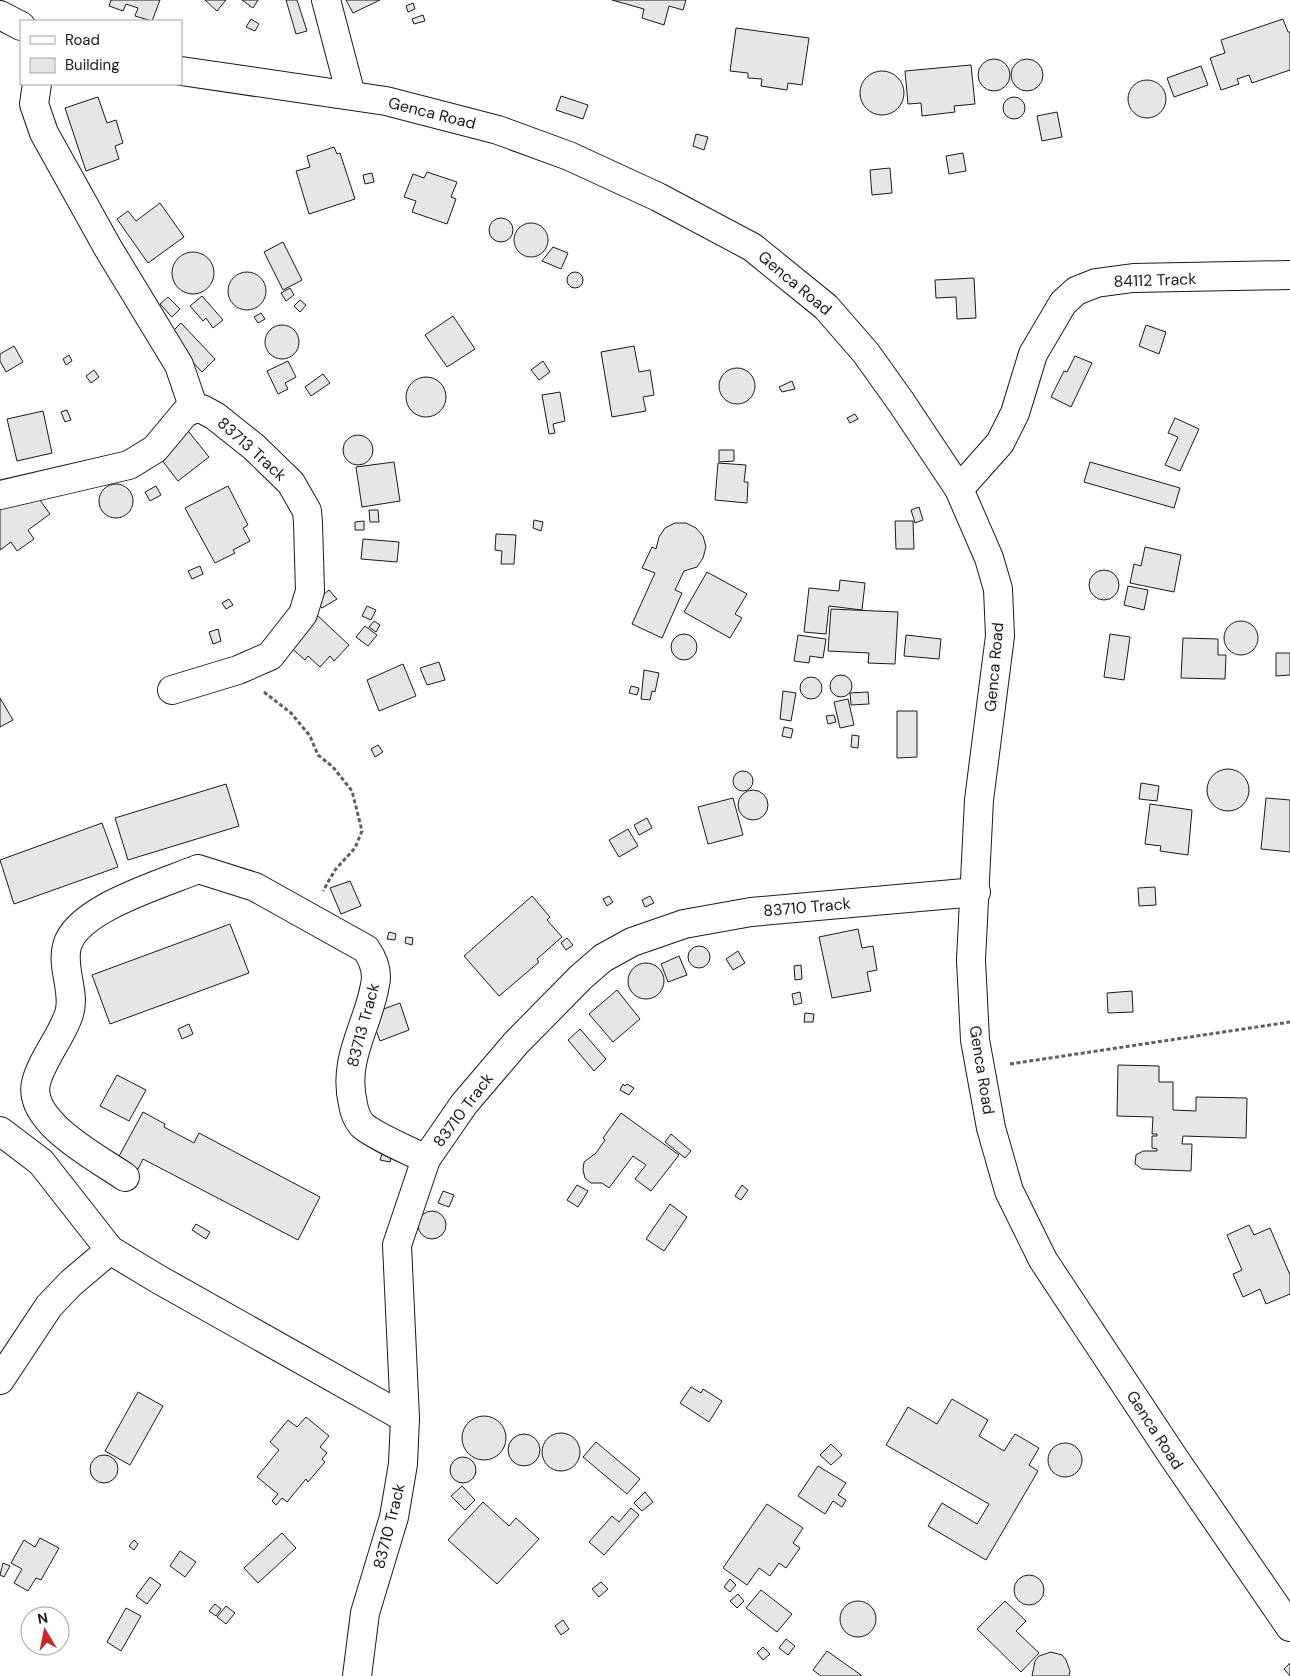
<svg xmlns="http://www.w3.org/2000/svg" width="1290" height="1676" font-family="'DM Sans',sans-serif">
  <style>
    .building { fill: #e6e6e6; stroke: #1a1a1a }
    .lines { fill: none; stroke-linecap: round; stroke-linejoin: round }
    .minor-casing { stroke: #1a1a1a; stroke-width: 30 }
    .path { stroke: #5f5f5f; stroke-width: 3; stroke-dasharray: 4 2.5; stroke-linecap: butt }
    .minor { stroke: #fff; stroke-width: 28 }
    .labels { text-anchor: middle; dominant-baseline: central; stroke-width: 4; stroke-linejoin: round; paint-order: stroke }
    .street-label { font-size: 16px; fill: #1a1a1a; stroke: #fff }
  </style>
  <rect width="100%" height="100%" fill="#fff"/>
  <g class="building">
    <path d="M111 0H160L152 21 135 16 138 8 126 4 123 11 109 6Z"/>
    <path d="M205 0H226L217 11Z"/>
    <path d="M242 0H258L253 8Z"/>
    <path d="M286 0H297L307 31 296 34Z"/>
    <path d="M346 0H380L353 13Z"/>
    <path d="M612 0H686L683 10 669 6 664 25 642 18 644 9Z"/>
    <path d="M413 3 415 9 408 12 406 6Z"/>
    <path d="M423 15 425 21 414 24 412 19Z"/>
    <path d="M251 19 259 24 255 31 246 27Z"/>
    <path d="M1283 19 1288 32H1290V70L1252 83 1249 75 1237 79 1239 84 1221 90 1210 58 1225 53 1221 40Z"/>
    <path d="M736 28 809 38 802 85 788 83 787 90 761 86 762 79 748 78V73L730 71Z"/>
    <circle cx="1027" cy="75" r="16"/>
    <circle cx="994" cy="75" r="16"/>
    <path d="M971 65 975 104 954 106 955 112 922 116 921 103 908 104 905 71Z"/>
    <path d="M1201 66 1208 85 1174 97 1167 78Z"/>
    <circle cx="882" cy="93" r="22"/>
    <circle cx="1147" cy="99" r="19"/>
    <path d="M561 96 588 105 583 119 556 110Z"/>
    <path d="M98 97 107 123 116 120 123 143 115 146 119 159 86 171 65 108Z"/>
    <circle cx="1014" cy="108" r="11"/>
    <path d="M1057 112 1062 137 1042 141 1037 116Z"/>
    <path d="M696 134 708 137 704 150 693 146Z"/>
    <path d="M334 147 337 154 340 153 355 199 309 214 296 171 310 167 307 156Z"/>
    <path d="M963 153 966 171 949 174 946 156Z"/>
    <path d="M890 168 892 193 872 195 870 170Z"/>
    <path d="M427 172 457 182 451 197 456 199 447 224 412 212 416 201 404 197 413 174 424 178Z"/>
    <path d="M372 173 374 182 365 184 363 175Z"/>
    <path d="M160 203 184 237 148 263 117 219 128 211 136 221Z"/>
    <circle cx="501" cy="230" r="12"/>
    <circle cx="531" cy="240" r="17"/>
    <path d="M283 242 302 280 283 290 264 252Z"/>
    <path d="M553 247 568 253 561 269 542 261Z"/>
    <circle cx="193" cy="273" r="21"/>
    <circle cx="247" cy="291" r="19"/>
    <circle cx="575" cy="280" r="8"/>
    <path d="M974 278 976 318 957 319 956 297 936 298 935 280Z"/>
    <path d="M290 288 294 295 286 301 281 293Z"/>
    <path d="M202 296 223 320 213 328 206 318 203 321 190 306Z"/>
    <path d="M168 297 180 309 172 317 160 304Z"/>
    <path d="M300 300 306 305 300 312 294 306Z"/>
    <path d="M261 313 265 319 258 323 254 317Z"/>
    <path d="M453 316 475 349 447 367 425 335Z"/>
    <path d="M181 323 215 359 202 372 168 336Z"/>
    <circle cx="282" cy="342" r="17"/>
    <path d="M1146 325 1166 332 1159 354 1139 346Z"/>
    <path d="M14 346 23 362 6 372 0 361V354Z"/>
    <path d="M634 346 639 372 650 370 654 395 643 397 646 411 612 417 601 352Z"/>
    <path d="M69 355 72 361 66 365 63 359Z"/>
    <path d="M1075 356 1092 363 1071 407 1051 397 1064 371 1067 372Z"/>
    <path d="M288 361 296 377 285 383 288 389 278 394 267 371Z"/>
    <path d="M543 361 550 372 539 380 531 370Z"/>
    <circle cx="737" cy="386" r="18"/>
    <path d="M94 370 99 377 91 383 86 376Z"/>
    <path d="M323 374 330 383 311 396 305 387Z"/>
    <circle cx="426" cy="397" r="20"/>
    <path d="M792 381 795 389 782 392 779 387Z"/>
    <path d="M560 392 565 421 553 424 555 433 549 434 542 395Z"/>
    <path d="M67 410 71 420 65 422 61 412Z"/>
    <path d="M43 411 52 453 17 461 7 419Z"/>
    <path d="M855 414 858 419 850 423 847 418Z"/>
    <path d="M1175 418 1199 429 1180 471 1165 465 1178 437 1168 433Z"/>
    <path d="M185 427 209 457 178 481 158 455Z"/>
    <circle cx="358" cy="450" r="15"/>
    <path d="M719 450H734V461L719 462Z"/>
    <path d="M394 462 400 501 362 507 356 467Z"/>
    <path d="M1090 462 1180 488 1174 508 1084 482Z"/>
    <path d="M718 463 746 465 744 482H748L747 503 715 500Z"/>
    <circle cx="116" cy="501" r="17"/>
    <path d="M156 486 161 495 150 501 145 492Z"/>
    <path d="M228 486 248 525 243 528 250 541 233 550 235 553 215 563 185 508Z"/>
    <path d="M32 489 50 514 28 530 34 539 17 551 11 542 0 550V507Z"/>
    <path d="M919 507 923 520 915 523 911 510Z"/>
    <path d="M369 510H378L379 522H370Z"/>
    <path d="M534 520 543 522 541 531 533 528Z"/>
    <path d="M364 521V530H355V522Z"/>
    <path d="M895 521H913L914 549H896Z"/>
    <path d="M675 523H686L696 528 703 536 706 547 703 558 697 567 684 571 675 590 682 593 662 638 632 624 655 573 642 568 652 547 656 549 659 537 665 528Z"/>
    <path d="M496 534 516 535 514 564H501L502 551 495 550Z"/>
    <path d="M363 539 399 542 397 562 361 559Z"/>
    <path d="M1145 547 1181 555 1174 592 1130 583 1134 564 1141 566Z"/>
    <path d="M200 566 203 574 192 579 188 571Z"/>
    <circle cx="1104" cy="585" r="15"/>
    <path d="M707 572 747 594 735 614 742 618 730 638 684 612Z"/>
    <path d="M840 580 865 583 862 610 829 606 826 634 804 632 809 588 839 591Z"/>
    <path d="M1128 586 1148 590 1144 610 1124 605Z"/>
    <path d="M329 590 337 599 322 608 316 601Z"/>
    <path d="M229 599 233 605 226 609 222 603Z"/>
    <path d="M367 606 376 610 371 620 362 616Z"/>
    <path d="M831 609 898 612 895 664 868 663 869 653 828 651Z"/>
    <path d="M317 615 349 645 334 661 330 656 320 667 308 656 305 660 288 645Z"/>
    <path d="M374 621 380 625 376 632 369 627Z"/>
    <circle cx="1241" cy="638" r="17"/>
    <path d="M365 626 377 635 368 646 356 637Z"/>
    <path d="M218 629 221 641 213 644 209 632Z"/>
    <circle cx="684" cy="647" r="13"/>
    <path d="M1110 634 1130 637 1124 680 1104 677Z"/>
    <path d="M798 635 826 639 823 658 810 656 809 663 794 661Z"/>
    <path d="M906 635 941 639 939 659 904 656Z"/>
    <path d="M1183 638 1218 639V655H1226L1225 679 1181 678Z"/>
    <path d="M1276 653H1290V675L1276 676Z"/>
    <path d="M439 662 445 680 427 685 420 668Z"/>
    <path d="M403 664 416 696 379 711 367 680Z"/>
    <path d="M644 670 659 673 655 692 652 691 650 700 641 699Z"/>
    <circle cx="841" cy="686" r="11"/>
    <circle cx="811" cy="688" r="11"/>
    <path d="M631 686 639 688 637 695 629 693Z"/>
    <path d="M783 691 796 693 791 721 780 719Z"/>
    <path d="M868 692 869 704 851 705 850 693Z"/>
    <path d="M0 698 13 720 0 727Z"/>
    <path d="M848 699 854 725 840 728 834 702Z"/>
    <path d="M897 711H917V757L897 758Z"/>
    <path d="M834 715 836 722 828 724 826 716Z"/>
    <path d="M784 727 793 729 791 738 782 736Z"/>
    <path d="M852 735 859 736 858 748 851 747Z"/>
    <path d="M378 745 383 752 375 757 371 749Z"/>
    <circle cx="1228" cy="790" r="21"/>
    <circle cx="743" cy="781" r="10"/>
    <path d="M1141 783 1159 786 1157 801 1139 799Z"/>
    <path d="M226 784 239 826 128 860 115 818Z"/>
    <circle cx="753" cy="805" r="15"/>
    <path d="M733 798 743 835 708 844 698 807Z"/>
    <path d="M1266 798 1290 800V852L1261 849Z"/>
    <path d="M1150 804 1192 810 1188 855 1160 851 1161 846 1145 844Z"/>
    <path d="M647 818 652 828 639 835 634 825Z"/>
    <path d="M102 823 118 867 14 904 0 860Z"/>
    <path d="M628 829 638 846 619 857 609 840Z"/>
    <path d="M350 881 361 906 341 914 330 888Z"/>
    <path d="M1155 887 1156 905 1139 906 1138 888Z"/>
    <path d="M532 896 550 917 547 920 562 937 537 959 539 962 499 996 464 956Z"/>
    <path d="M609 896 613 902 607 906 603 899Z"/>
    <path d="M650 896 654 903 645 907 642 900Z"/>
    <path d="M230 924 249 973 110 1024 92 975Z"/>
    <path d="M858 929 862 948 873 946 877 970 867 972 871 991 832 998 819 937Z"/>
    <path d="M389 932 396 934 395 940 387 939Z"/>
    <path d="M406 937 413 938 412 945 405 943Z"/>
    <path d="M567 938 573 945 566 950 561 943Z"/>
    <circle cx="699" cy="957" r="11"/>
    <path d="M738 951 745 963 733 970 726 959Z"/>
    <path d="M679 956 687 975 668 982 661 964Z"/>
    <circle cx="646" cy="981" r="18"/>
    <path d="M801 965 802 979 795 980 794 966Z"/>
    <path d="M617 990 640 1019 613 1042 589 1014Z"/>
    <path d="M1132 991 1133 1012 1108 1013 1107 993Z"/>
    <path d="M800 992 802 1003 794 1005 792 994Z"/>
    <path d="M400 1003 409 1030 380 1041 370 1014Z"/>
    <path d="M805 1013 814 1014 813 1022H804Z"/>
    <path d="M189 1024 193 1034 182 1039 178 1029Z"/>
    <path d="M580 1029 606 1059 594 1071 568 1040Z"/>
    <path d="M1118 1065 1159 1066V1082H1173V1110L1196 1111V1097L1247 1098 1246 1138 1183 1136 1182 1144H1192L1191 1171 1142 1169 1135 1164 1136 1155 1143 1151H1157V1149L1152 1148V1136H1157V1134H1152L1153 1117 1117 1116Z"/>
    <path d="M117 1075 146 1090 129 1121 100 1106Z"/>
    <path d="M623 1084 625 1086 627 1084 634 1088 629 1095 620 1090Z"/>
    <path d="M143 1112 165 1124 164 1127 194 1143 199 1133 320 1197 298 1240 143 1159 137 1171 117 1160Z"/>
    <path d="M621 1113 679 1155 651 1191 635 1179 646 1165 633 1156 609 1188 602 1183H591L585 1178 583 1170 584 1162 596 1153 605 1140 603 1138Z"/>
    <path d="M671 1134 691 1151 685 1158 665 1142Z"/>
    <path d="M383 1151 392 1154 390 1162 380 1160Z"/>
    <path d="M577 1185 588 1191 578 1207 567 1200Z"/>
    <path d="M742 1185 748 1190 741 1200 735 1196Z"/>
    <path d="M443 1191 454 1195 449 1207 438 1203Z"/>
    <path d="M670 1204 687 1217 664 1251 646 1239Z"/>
    <circle cx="432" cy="1225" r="14"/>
    <path d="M196 1224 210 1232 206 1239 192 1230Z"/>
    <path d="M1249 1225 1254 1235 1270 1228 1290 1275V1294L1266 1304 1260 1289 1243 1297 1233 1274 1242 1270 1227 1235Z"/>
    <path d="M691 1387 701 1393 703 1389 722 1401 709 1422 680 1403Z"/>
    <path d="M138 1392 163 1406 130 1465 105 1451Z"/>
    <path d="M952 1399 988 1420 979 1436 1004 1451 1015 1434 1039 1448 1029 1465 1038 1471 986 1560 928 1526 942 1503 977 1524 989 1504 886 1445 908 1407 937 1424Z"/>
    <circle cx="484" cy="1438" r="22"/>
    <path d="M306 1417 329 1436 320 1447 327 1453 322 1459 325 1462 308 1482 306 1479 287 1502 282 1498 276 1505 272 1501 278 1494 257 1477 279 1450 270 1442 288 1420 297 1427Z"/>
    <circle cx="561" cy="1452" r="19"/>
    <circle cx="524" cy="1450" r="16"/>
    <path d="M596 1442 640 1479 627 1494 583 1457Z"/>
    <circle cx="1065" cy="1460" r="17"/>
    <path d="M831 1444 842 1455 831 1465 820 1455Z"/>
    <circle cx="104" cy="1469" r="14"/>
    <circle cx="463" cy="1470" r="13"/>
    <path d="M818 1466 846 1483 838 1495 846 1500 842 1507 833 1501 825 1514 798 1496Z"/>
    <path d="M462 1486 475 1500 465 1510 451 1496Z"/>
    <path d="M645 1492 653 1502 642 1511 634 1503Z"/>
    <path d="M483 1502 509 1526 516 1518 539 1539 497 1584 448 1540Z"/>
    <path d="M767 1504 803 1528 793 1543 800 1548 786 1568 779 1563 770 1576 759 1568 747 1585 723 1568Z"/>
    <path d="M631 1508 639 1515 604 1555 589 1542 612 1516 619 1522Z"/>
    <path d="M282 1533 296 1548 258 1583 244 1568Z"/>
    <path d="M40 1538 59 1548 41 1580 36 1578 28 1591 14 1583 22 1569 11 1563 24 1540 35 1547Z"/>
    <path d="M134 1540 138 1544 134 1550 129 1546Z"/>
    <path d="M180 1551 196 1562 185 1577 170 1566Z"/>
    <path d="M3 1563 10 1566 4 1577 0 1575Z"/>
    <circle cx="1029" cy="1590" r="15"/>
    <path d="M150 1577 161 1585 147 1604 136 1596Z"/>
    <path d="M730 1579 736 1585 730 1592 724 1587Z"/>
    <path d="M601 1582 608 1589 599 1597 592 1589Z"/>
    <path d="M761 1590 792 1614 777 1632 746 1608Z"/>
    <path d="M738 1594 744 1601 737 1608 730 1601Z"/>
    <path d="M1005 1601 1026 1621 1016 1631 1039 1653 1021 1672 977 1629Z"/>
    <circle cx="858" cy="1619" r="18"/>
    <path d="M215 1604 221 1609 216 1616 209 1611Z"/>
    <path d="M226 1606 235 1613 226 1624 217 1617Z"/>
    <path d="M126 1608 141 1616 121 1651 107 1642Z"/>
    <path d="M563 1620 569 1629 561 1635 555 1626Z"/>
    <path d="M786 1639 795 1646 788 1655 779 1648Z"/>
    <path d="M763 1647 770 1654 763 1660 757 1653Z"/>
    <path d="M827 1651 861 1675V1676H821L813 1670Z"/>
    <path d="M1051 1652 1062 1655 1066 1660 1070 1671 1069 1676H1032L1035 1661 1039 1656Z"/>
    <path d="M1290 1663V1676L1284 1669Z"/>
  </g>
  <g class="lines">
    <g class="minor-casing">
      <g id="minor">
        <path d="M326 0 351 95"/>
        <path d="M0 15 21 26"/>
        <path d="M181 71 386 101 498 130 569 156 658 197 752 247 826 307 866 353 901 402 959 489 989 558 998 589 1000 636 979 800 971 960 975 1040 991 1128 1009 1191 1043 1260 1174 1458 1290 1627"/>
        <path d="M37 84 34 104 44 133 108 248 179 365 194 409"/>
        <path d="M959 489 1000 443 1015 413 1033 354 1063 303 1076 291 1096 283 1133 278 1290 275"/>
        <path d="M0 495 129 465 155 449 185 413 194 409H202L215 416 254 447 291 483 307 511 308 523 310 591 303 614 270 656 238 670 172 690"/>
        <path d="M0 1131 41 1162 110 1250 158 1279 405 1418"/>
        <path d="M125 1177C98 1158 27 1122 36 1083 41 1061 62 1036 69 1014 76 993 61 968 67 946 77 908 165 883 198 869L255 887 366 949C373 959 378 972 375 985 368 1026 342 1059 353 1104 354 1111 357 1119 362 1125 374 1136 410 1151 426 1159"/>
        <path d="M0 1380 49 1306 71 1283 110 1250"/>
        <path d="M357 1676 365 1613 394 1517 403 1464 405 1418 397 1245 426 1159 464 1104 516 1043 581 977 603 958 632 942 684 924 751 912 976 892"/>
      </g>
    </g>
    <g class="path">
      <path d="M264 692 291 713 310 736 318 755 333 767 352 791 362 831 355 848 335 870 323 891"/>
      <path d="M1010 1064 1290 1022"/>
    </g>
    <use href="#minor" class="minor"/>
  </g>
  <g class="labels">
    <g class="street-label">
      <text transform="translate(432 113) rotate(14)">Genca Road</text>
      <text transform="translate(1155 280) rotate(-2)">84112 Track</text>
      <text transform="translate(795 283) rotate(40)">Genca Road</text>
      <text transform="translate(252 449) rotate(42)">83713 Track</text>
      <text transform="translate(994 667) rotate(-85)">Genca Road</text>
      <text transform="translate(807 907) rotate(-5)">83710 Track</text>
      <text transform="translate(363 1025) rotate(-75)">83713 Track</text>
      <text transform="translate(982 1070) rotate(81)">Genca Road</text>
      <text transform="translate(463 1110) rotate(-53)">83710 Track</text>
      <text transform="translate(1155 1430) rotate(57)">Genca Road</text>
      <text transform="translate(389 1526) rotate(-76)">83710 Track</text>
    </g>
  </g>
  <rect x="20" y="20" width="162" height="65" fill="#ffffff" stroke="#a3a3a3"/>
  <rect x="30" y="36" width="25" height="8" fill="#ffffff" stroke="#a3a3a3"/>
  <text x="65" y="45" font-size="15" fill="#1a1a1a">Road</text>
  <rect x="30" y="58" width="25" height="15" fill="#e6e6e6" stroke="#a3a3a3"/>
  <text x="65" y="70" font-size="15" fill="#1a1a1a">Building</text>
  <g transform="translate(45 1631) rotate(350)"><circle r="24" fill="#ffffff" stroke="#a3a3a3"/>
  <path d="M0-4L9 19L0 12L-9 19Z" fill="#c62828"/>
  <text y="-8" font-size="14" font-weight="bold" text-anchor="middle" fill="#1a1a1a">N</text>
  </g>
</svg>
